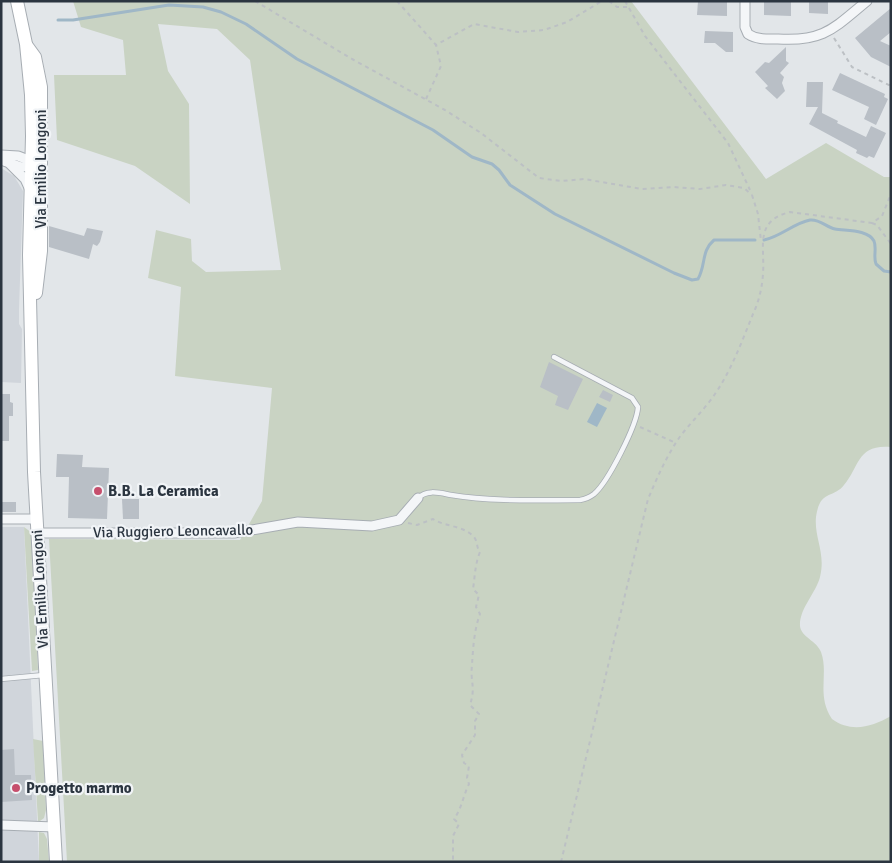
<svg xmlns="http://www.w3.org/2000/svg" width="892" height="863" font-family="Signika,sans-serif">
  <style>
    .built { fill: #d0d5db }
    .green { fill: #c9d3c3 }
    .water { fill: #9fb7c7 }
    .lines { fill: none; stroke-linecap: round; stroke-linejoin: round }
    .stream { stroke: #9fb7c7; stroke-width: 3 }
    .building { fill: #b9bfc6 }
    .lane-casing { stroke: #a7adb3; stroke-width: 6 }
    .street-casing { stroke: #a7adb3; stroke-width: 11 }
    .secondary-casing { stroke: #a7adb3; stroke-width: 14 }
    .path { stroke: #bcc0c4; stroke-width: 2; stroke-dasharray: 4 4; stroke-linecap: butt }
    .lane { stroke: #f4f6f8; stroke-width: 4.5 }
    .street { stroke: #f4f6f8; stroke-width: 9 }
    .secondary { stroke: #fff; stroke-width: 12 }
    .poi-dot { fill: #c64f6d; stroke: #f1f4f7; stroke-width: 2 }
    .labels { text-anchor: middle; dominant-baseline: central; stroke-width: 4.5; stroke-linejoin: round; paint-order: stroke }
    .street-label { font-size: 15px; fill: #2b3540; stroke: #f1f4f7 }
    .poi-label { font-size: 15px; font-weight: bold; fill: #2b3540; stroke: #f1f4f7; text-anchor: start }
  </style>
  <rect width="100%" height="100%" fill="#e2e6e9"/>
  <g class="built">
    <path d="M1 168 14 176 23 191 19 310V324L22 329 21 383 1 382Z"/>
    <path d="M1 527H24L39 862H1Z"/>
  </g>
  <g class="green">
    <path d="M73 1H631L766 179 826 143 884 177H891V447C857 444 860 466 844 485 833 499 820 489 816 517 814 538 826 553 820 577 816 593 799 609 800 626 801 637 817 641 821 652 829 674 816 695 832 719 851 733 872 727 891 716V862H67L49 539 240 540 262 501 272 388 175 376 181 287 148 278 156 230 191 239 192 261 206 272 281 270 250 60 217 29 158 24 168 71 189 104 190 204 135 166 57 140 54 75H126L123 40 81 27Z"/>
    <path d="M24 527 32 533 38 670 32 671Z"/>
    <path d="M33 739 43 741 46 810 44 818 40 821H38Z"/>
    <path d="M39 832 44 833 47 839 49 862H39Z"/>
  </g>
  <path class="water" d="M597 403 607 408 597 427 587 422Z"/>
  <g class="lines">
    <g class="stream">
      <path d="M58 20H73L169 5 203 7 221 12 246 24 297 59 433 130 472 157 492 164 499 170 510 185 555 214 674 273 692 280 698 279C706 265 701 251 714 240H755"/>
      <path d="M764 240C780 237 794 223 810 220 820 219 826 227 835 229 845 231 868 229 874 241 877 248 873 257 876 264L884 271 891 272"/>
    </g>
  </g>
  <g class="building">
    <path d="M698 1H727V16L697 15Z"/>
    <path d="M764 1H791V16L764 15Z"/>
    <path d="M809 1H828V14L809 13Z"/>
    <path d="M891 8V32L880 41 891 46V67L871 57 855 38Z"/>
    <path d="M705 31 733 32V52H726L715 43H704Z"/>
    <path d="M786 47V61L789 63 780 73 784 77 782 83 785 91 777 99 765 88 768 86 755 72 765 62 769 63Z"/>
    <path d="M840 73 885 94 884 97 888 99 876 125 864 119 869 107 832 90Z"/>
    <path d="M807 82H823L822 113 838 121 837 123 866 137 871 126 886 133 874 158 869 156 867 158 856 153 857 150 809 124 818 107H806Z"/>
    <path d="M49 226 84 236 87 228 103 231 100 242 97 246 93 244 89 259 49 247Z"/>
    <path d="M549 362 583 379 568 410 555 405 558 396 540 387Z"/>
    <path d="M603 390 613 395 610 402 599 397Z"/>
    <path d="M1 394H10V402L13 403V416H9V441H1Z"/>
    <path d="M57 454 83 455 82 467 109 468 107 519 68 518 69 477H56Z"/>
    <path d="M122 499H139V519H123Z"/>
    <rect x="1" y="502" width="15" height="10"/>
    <path d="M14 749 15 775H31L32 800 1 802V750Z"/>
  </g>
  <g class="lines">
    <g class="lane-casing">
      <g id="lane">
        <path d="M418 498C427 489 440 493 451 495 494 502 537 500 580 500 586 499 590 497 594 494 608 482 637 425 638 407L632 398 554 357"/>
        <path d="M1 679 44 675"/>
      </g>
    </g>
    <g class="street-casing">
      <g id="street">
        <path d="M745 1V27L748 34C757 40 768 39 778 39 824 42 834 28 867 1"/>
        <path d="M1 155 18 156 31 161"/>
        <path d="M1 160 21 167 31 166"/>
        <path d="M10 164 25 179 30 190"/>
        <path d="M1 519H36"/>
        <path d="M37 533H234L298 522 372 526 399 520 418 498"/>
        <path d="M1 825 54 827"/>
      </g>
    </g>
    <g class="secondary-casing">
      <g id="secondary">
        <path d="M17 1 26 44 31 95 32 136 29 255 34 472 56 862"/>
        <path d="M27 46 35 57 41 87V251L36 293"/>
      </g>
    </g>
    <g class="path">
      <path d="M255 1 352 59 445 110 481 133 539 178 562 181 584 179 642 189 673 187 700 189 726 185 744 188 752 195"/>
      <path d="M397 1 436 45 474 24 518 32 544 30 567 22 602 1"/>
      <path d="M609 1 617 7H628"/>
      <path d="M625 1 645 36 728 143 750 190"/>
      <path d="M834 38 852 67 891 86"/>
      <path d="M426 99 441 66 436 45"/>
      <path d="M752 195 758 214 761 241"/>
      <path d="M872 223 877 225 891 244"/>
      <path d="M640 427 676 443"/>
      <path d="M408 523 417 525 433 519C445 527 463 525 474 537 478 542 476 547 480 552 475 564 475 576 473 589L479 595 476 607 480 614C474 630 473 649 472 665 470 683 476 686 470 705L479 714 475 721V735L462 755 464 763 469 766 467 778 469 784C463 796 462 808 454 819L459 824 453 836V862"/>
      <path d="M561 862 648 499C657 478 666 457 679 438 690 423 705 409 715 394 732 369 742 341 753 314 759 301 762 288 763 274 765 246 754 221 790 212L872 223 882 216 891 194"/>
    </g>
    <use href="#lane" class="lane"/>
    <use href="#street" class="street"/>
    <use href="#secondary" class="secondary"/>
  </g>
  <g class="poi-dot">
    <circle cx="98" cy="491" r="5"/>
    <circle cx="16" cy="788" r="5"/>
  </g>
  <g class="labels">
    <g class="street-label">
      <text transform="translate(41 169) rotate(-90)">Via Emilio Longoni</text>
      <text transform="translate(173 531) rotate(-1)">Via Ruggiero Leoncavallo</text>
      <text transform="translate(40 589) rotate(-93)">Via Emilio Longoni</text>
    </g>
    <g class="poi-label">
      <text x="108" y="491">B.B. La Ceramica</text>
      <text x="26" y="788">Progetto marmo</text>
    </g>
  </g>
  <rect width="892" height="863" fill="none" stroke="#2b3540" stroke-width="5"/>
</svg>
